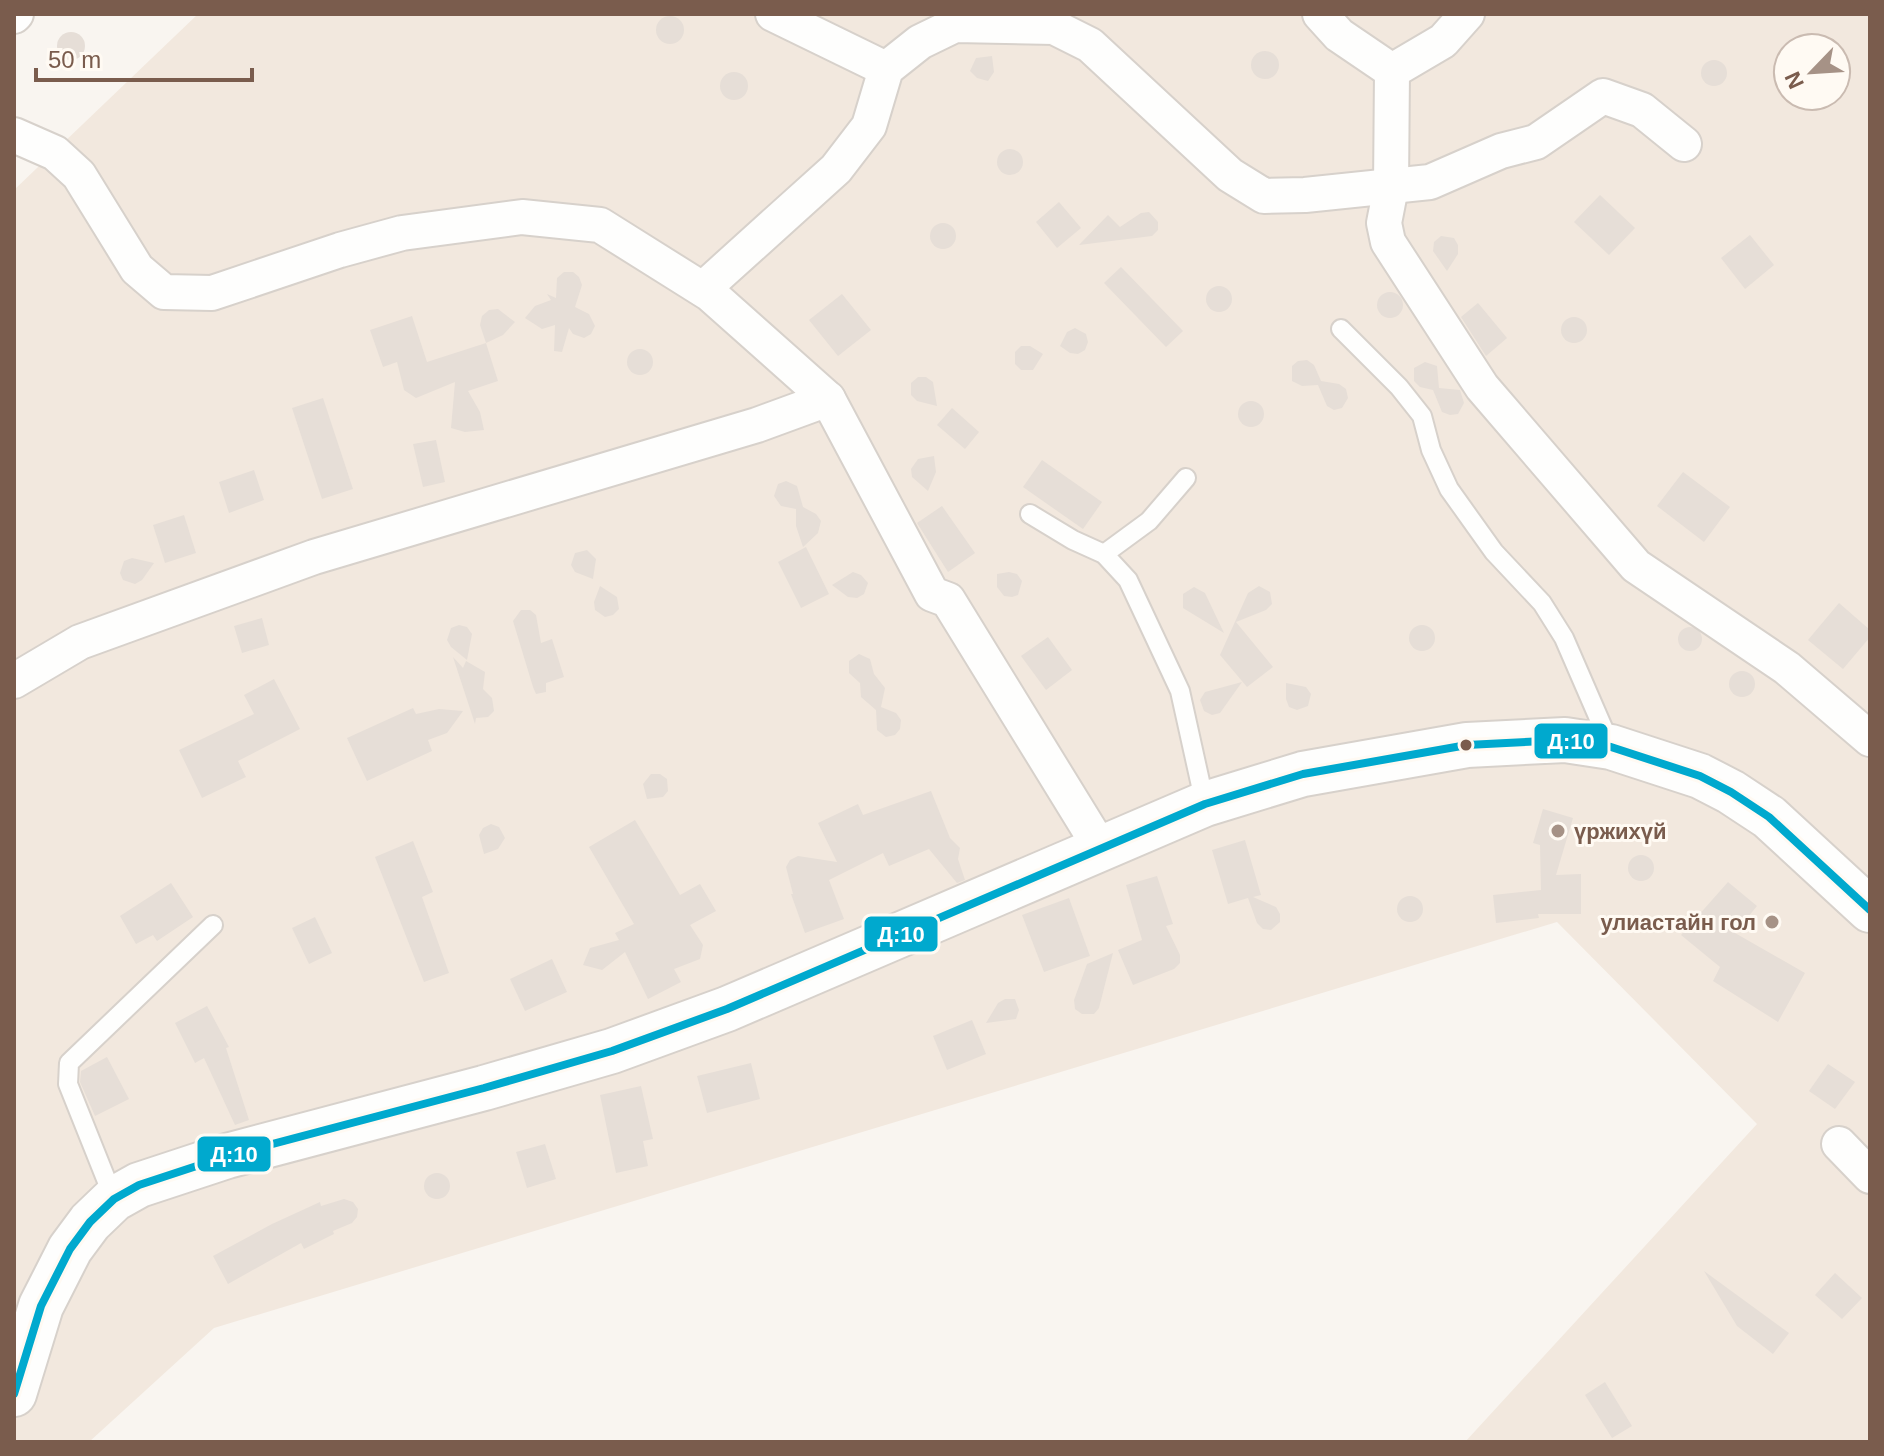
<svg xmlns="http://www.w3.org/2000/svg" width="1884" height="1456" font-family="Helvetica,sans-serif">
  <style>
    .residential { fill: #f2e8de; fill-rule: evenodd }
    .building { fill: #e6ded7 }
    .lines { fill: none; stroke-linecap: round; stroke-linejoin: round }
    .service-casing { stroke: #d7d1cb; stroke-width: 22 }
    .minor-casing { stroke: #d7d1cb; stroke-width: 38 }
    .tertiary-casing { stroke: #d7d1cb; stroke-width: 48 }
    .service { stroke: #fefefd; stroke-width: 18 }
    .minor { stroke: #fefefd; stroke-width: 34 }
    .tertiary { stroke: #fefefd; stroke-width: 44 }
    .bus-1-casing { stroke: #fffaf3; stroke-width: 14 }
    .bus-1 { stroke: #00a9ce; stroke-width: 8 }
    .bus-dot { fill: #7a5c4d; stroke: #fffaf3; stroke-width: 3 }
    .poi-dot { fill: #a69286; stroke: #fffaf3; stroke-width: 3 }
    .labels { text-anchor: middle; dominant-baseline: central; stroke-width: 6; stroke-linejoin: round; paint-order: stroke }
    .poi-label { font-size: 22px; font-weight: bold; fill: #7a5c4d; stroke: #fffaf3; text-anchor: start }
    .line-badge { stroke: #fffaf3; stroke-width: 3 }
    .badge-label { font-size: 22px; text-anchor: middle; font-weight: bold; fill: #fff }
  </style>
  <rect width="100%" height="100%" fill="#f9f5f0"/>
  <path class="residential" d="M198 14H1870V1442H1465L1757 1124 1557 922 214 1328 89 1442H14V190ZM1788 48H1836V96H1788Z"/>
  <g class="building">
    <circle cx="670" cy="30" r="14"/>
    <circle cx="71" cy="46" r="14"/>
    <circle cx="1265" cy="65" r="14"/>
    <path d="M992 56 994 72 988 81 977 78 970 71 976 58Z"/>
    <circle cx="1714" cy="73" r="13"/>
    <circle cx="734" cy="86" r="14"/>
    <circle cx="1010" cy="162" r="13"/>
    <path d="M1600 195 1635 228 1609 255 1574 222Z"/>
    <path d="M1059 202 1081 228 1057 248 1036 222Z"/>
    <path d="M1149 212 1158 222V230L1152 236 1079 245 1108 215 1120 227 1141 213Z"/>
    <circle cx="943" cy="236" r="13"/>
    <path d="M1750 235 1774 265 1745 289 1721 258Z"/>
    <path d="M1441 236 1454 238 1458 245V254L1447 271 1433 251 1434 242Z"/>
    <path d="M1121 267 1183 331 1166 347 1104 283Z"/>
    <path d="M564 272H573L579 277 582 285 575 307 589 314 595 326 591 334 584 338 573 334 569 328 562 352 554 351 555 325 542 329 525 318 535 306 551 300 547 294 556 298 557 278Z"/>
    <circle cx="1219" cy="299" r="13"/>
    <circle cx="1390" cy="305" r="13"/>
    <path d="M842 294 871 330 838 356 809 320Z"/>
    <path d="M1478 303 1507 338 1486 356 1461 317Z"/>
    <path d="M498 309 515 322 503 335 486 343 480 325 482 316 489 310Z"/>
    <path d="M412 316 427 362 486 343 498 381 468 391 480 412 484 430 465 432 451 428 455 382 416 398 404 390 397 362 383 367 370 330Z"/>
    <circle cx="1574" cy="330" r="13"/>
    <path d="M1075 328 1086 334 1088 342 1085 350 1078 354 1070 353 1060 346 1067 332Z"/>
    <path d="M1021 346H1030L1043 354 1033 370H1021L1015 364V352Z"/>
    <circle cx="640" cy="362" r="13"/>
    <path d="M1307 360 1314 365 1321 381 1339 384 1346 389 1348 398 1342 408 1334 410 1327 406 1318 385 1302 386 1292 381V366L1298 361Z"/>
    <path d="M1425 362 1437 366 1439 388 1460 390 1464 403 1458 414 1450 415 1442 412 1433 390 1420 387 1414 381V368Z"/>
    <path d="M918 377H926L933 382 937 406 917 401 911 395V383Z"/>
    <path d="M323 398 353 489 322 499 292 408Z"/>
    <circle cx="1251" cy="414" r="13"/>
    <path d="M952 408 979 432 965 449 937 425Z"/>
    <path d="M436 440 445 482 423 487 413 444Z"/>
    <path d="M934 456 936 472 928 491 912 477 911 469 918 459Z"/>
    <path d="M1042 460 1102 502 1083 529 1023 487Z"/>
    <path d="M254 470 264 500 229 513 219 482Z"/>
    <path d="M1683 472 1730 507 1704 542 1657 506Z"/>
    <path d="M786 481 797 486 803 507 816 514 821 521 818 533 803 547 796 526V509L781 506 774 496 778 484Z"/>
    <path d="M942 506 975 553 948 572 917 523Z"/>
    <path d="M184 515 196 553 165 563 153 525Z"/>
    <path d="M806 547 829 594 801 608 778 562Z"/>
    <path d="M587 550 596 559 593 579 575 572 571 565 575 553Z"/>
    <path d="M132 558 154 563 142 580 135 584 123 580 120 573 124 561Z"/>
    <path d="M853 572 861 575 868 583 864 594 857 598 848 597 832 585Z"/>
    <path d="M1009 572 1017 574 1022 581 1018 595 1012 597 1004 596 997 587V574Z"/>
    <path d="M600 586 617 597 619 609 613 615 605 617 595 610 594 602Z"/>
    <path d="M1259 586 1270 592 1272 604 1266 610 1236 622 1273 667 1247 687 1220 655 1248 593Z"/>
    <path d="M1194 587 1205 593 1224 633 1183 608V594Z"/>
    <path d="M1839 603 1870 630V637L1843 669 1808 640Z"/>
    <path d="M521 610H530L536 615 541 643 552 639 564 677 546 683V692L536 694 533 687 513 621Z"/>
    <path d="M262 618 269 645 242 653 234 626Z"/>
    <path d="M459 625 467 627 472 634 467 660 451 647 447 640 451 628Z"/>
    <circle cx="1422" cy="638" r="13"/>
    <circle cx="1690" cy="639" r="12"/>
    <path d="M1048 637 1072 670 1046 690 1021 656Z"/>
    <path d="M859 654 870 659 874 674 885 688 881 707 896 713 901 720 900 729 895 735 886 737 877 730 876 710 861 697 860 683 849 673V661Z"/>
    <path d="M453 657 463 668 466 661 485 672 483 689 492 698 494 711 488 717 476 718 475 724Z"/>
    <circle cx="1742" cy="684" r="13"/>
    <path d="M274 679 300 729 238 761 246 777 202 798 179 750 254 714 244 695Z"/>
    <path d="M1242 682 1220 713 1212 715 1204 711 1200 700 1205 692Z"/>
    <path d="M1286 683 1306 687 1311 694 1308 706 1297 710 1289 707 1286 699Z"/>
    <path d="M413 708 416 714 439 709 463 711 447 733 428 740 432 751 367 781 347 738Z"/>
    <path d="M651 774H660L667 779 668 791 663 797 647 799 643 784Z"/>
    <path d="M931 791 950 838 960 848 958 859 965 880 957 883 929 849 889 866 883 853 829 880 844 919 805 933 791 894H793L786 867 790 860 798 856 837 862 818 823 858 804 863 815Z"/>
    <path d="M1543 809 1573 818 1556 875 1581 874V914H1538L1539 918 1496 923 1493 895 1541 890 1540 845 1533 843Z"/>
    <path d="M635 820 680 895 700 884 716 911 690 925 703 945 700 959 674 969 681 982 648 999 625 952 602 970 583 965 590 948 619 940 615 933 634 924 589 847Z"/>
    <path d="M491 824 499 827 505 838 498 849 484 854 479 835 483 828Z"/>
    <path d="M1245 840 1261 895 1253 897 1276 907 1280 914V922L1271 930 1263 929 1257 923 1248 898 1228 904 1212 850Z"/>
    <path d="M413 841 433 892 422 897 449 973 424 982 375 857Z"/>
    <circle cx="1641" cy="868" r="13"/>
    <path d="M1157 876 1173 924 1166 926 1180 955V963L1174 969 1133 985 1118 950 1142 940 1126 885Z"/>
    <path d="M1728 882 1757 906 1735 933 1805 973 1778 1022 1713 981 1720 967 1681 935Z"/>
    <path d="M171 883 193 917 157 941 153 935 136 944 120 916Z"/>
    <circle cx="1410" cy="909" r="13"/>
    <path d="M1069 898 1090 956 1044 972 1022 915Z"/>
    <path d="M315 917 332 953 309 964 292 928Z"/>
    <path d="M1113 953 1099 1008 1094 1014H1082L1075 1009 1074 1000 1087 964Z"/>
    <path d="M552 959 567 992 525 1011 510 979Z"/>
    <path d="M1005 999H1015L1019 1010 1016 1019 986 1023 998 1003Z"/>
    <path d="M207 1006 229 1047 226 1048 249 1120 235 1125 204 1058 195 1063 175 1023Z"/>
    <path d="M972 1020 986 1054 947 1070 933 1036Z"/>
    <path d="M107 1057 129 1099 95 1116 80 1082 81 1071Z"/>
    <path d="M751 1063 760 1099 707 1113 697 1076Z"/>
    <path d="M1828 1064 1855 1082 1835 1109 1809 1091Z"/>
    <path d="M641 1086 653 1139 643 1141 648 1166 616 1173 600 1095Z"/>
    <path d="M545 1144 556 1179 527 1188 516 1152Z"/>
    <circle cx="437" cy="1186" r="13"/>
    <path d="M344 1199 353 1202 358 1209 357 1217 352 1223 333 1231 334 1234 304 1249 301 1243 228 1284 213 1256 272 1224 320 1202 321 1206Z"/>
    <path d="M1704 1271 1789 1333 1773 1354 1737 1326Z"/>
    <path d="M1835 1273 1862 1298 1842 1319 1815 1295Z"/>
    <path d="M1605 1382 1632 1426 1612 1438 1585 1395Z"/>
  </g>
  <g class="lines">
    <g class="service-casing">
      <g id="service">
        <path d="M1341 329 1399 387 1422 416 1431 450 1449 489 1494 552 1542 603 1564 638 1610 744"/>
        <path d="M1030 514 1073 540 1104 554 1128 580 1180 691 1205 804"/>
        <path d="M1104 554 1149 521 1186 478"/>
        <path d="M114 1199 68 1084 69 1063 213 925"/>
      </g>
    </g>
    <g class="minor-casing">
      <g id="minor">
        <path d="M773 14 886 69"/>
        <path d="M1320 14 1339 35 1392 71"/>
        <path d="M14 16 16 14"/>
        <path d="M1392 71 1391 187 1384 223 1388 242 1482 387 1636 566 1787 668 1870 739"/>
        <path d="M1392 71 1443 41 1467 14"/>
        <path d="M14 135 55 153 79 175 137 269 164 292 212 293 340 250 402 233 522 217 600 225 710 294 828 399"/>
        <path d="M703 289 836 169 869 126 886 69 920 42 955 25 1054 27 1090 45 1230 175 1264 196 1305 195 1430 182 1501 151 1536 142 1603 96 1642 110 1684 144"/>
        <path d="M14 681 80 642 314 557 757 425 828 399 932 594 948 600 1100 847"/>
        <path d="M1839 1144 1870 1176"/>
      </g>
    </g>
    <g class="tertiary-casing">
      <path id="tertiary" d="M14 1394 41 1306 70 1249 90 1222 114 1199 139 1185 227 1156 484 1088 612 1051 727 1009 1205 804 1303 774 1467 745 1565 740 1611 747 1700 776 1731 792 1769 817 1870 910"/>
    </g>
    <use href="#service" class="service"/>
    <use href="#minor" class="minor"/>
    <use href="#tertiary" class="tertiary"/>
    <g class="bus-1-casing">
      <path id="bus-1" d="M14 1394 41 1306 70 1249 90 1222 114 1199 139 1185 227 1156 484 1088 612 1051 727 1009 1205 804 1303 774 1467 745 1565 740 1611 747 1700 776 1731 792 1769 817 1870 910"/>
    </g>
    <use href="#bus-1" class="bus-1"/>
  </g>
  <circle class="bus-dot" cx="1466" cy="745" r="7"/>
  <g class="poi-dot">
    <circle cx="1558" cy="831" r="8"/>
    <circle cx="1772" cy="922" r="8"/>
  </g>
  <g class="labels">
    <g class="poi-label">
      <text x="1574" y="831">үржихүй</text>
      <text x="1756" y="922" text-anchor="end">улиастайн гол</text>
    </g>
  </g>
  <g class="line-badge">
    <rect x="1533" y="722" width="76" height="38" rx="8" fill="#00a9ce"/>
    <rect x="863" y="915" width="76" height="38" rx="8" fill="#00a9ce"/>
    <rect x="196" y="1135" width="76" height="38" rx="8" fill="#00a9ce"/>
  </g>
  <g class="badge-label">
    <text x="1571" y="749">Д:10</text>
    <text x="901" y="942">Д:10</text>
    <text x="234" y="1162">Д:10</text>
  </g>
  <rect width="1884" height="1456" fill="none" stroke="#7a5c4d" stroke-width="32"/>
  <g transform="translate(1812 72) rotate(245)"><circle r="38" fill="#fffaf3" stroke="#cabbb1" stroke-width="2"/>
  <path d="M0-6L14 30L0 20L-14 30Z" fill="#a69286"/>
  <text y="-12" font-size="22" font-weight="bold" text-anchor="middle" fill="#7a5c4d">N</text>
  </g>
  <path d="M36 68v12h216v-12" fill="none" stroke="#7a5c4d" stroke-width="4"/>
  <text x="48" y="68" font-size="24" fill="#7a5c4d" stroke="#fffaf3" stroke-width="6" paint-order="stroke">50 m</text>
</svg>
